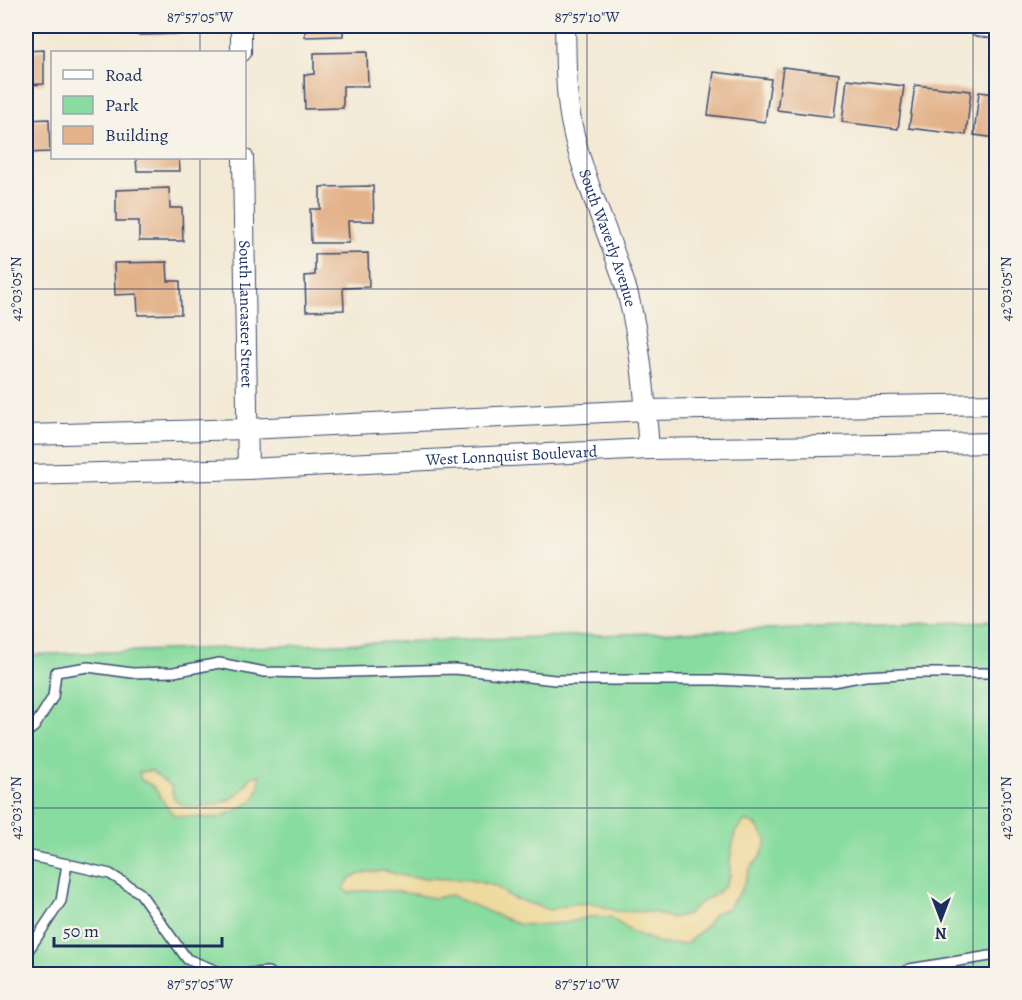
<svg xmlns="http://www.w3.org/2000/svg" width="1022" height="1000" font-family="Alegreya,serif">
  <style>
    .green { fill: #88dc9f; stroke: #52867e; stroke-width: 1.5 }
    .sand { fill: #eeda9e; stroke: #84847e; stroke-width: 1.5 }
    .building { fill: #e3b28a }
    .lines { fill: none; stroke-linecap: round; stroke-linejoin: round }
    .lane-casing { stroke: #3b4b70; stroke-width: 12 }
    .street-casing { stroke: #3b4b70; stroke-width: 22 }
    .lane { stroke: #fff; stroke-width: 9 }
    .street { stroke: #fff; stroke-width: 20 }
    .ticks { fill: none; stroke: #1b2f5e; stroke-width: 1.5; stroke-opacity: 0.45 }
    .labels { text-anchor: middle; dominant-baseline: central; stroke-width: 6; stroke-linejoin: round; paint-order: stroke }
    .street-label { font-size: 16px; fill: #1b2f5e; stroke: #f7f3e8 }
    .neatline { fill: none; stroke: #1b2f5e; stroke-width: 2 }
    .ticks-label { font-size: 15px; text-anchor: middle; fill: #1b2f5e }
  </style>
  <rect width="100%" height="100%" fill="#f7f3e8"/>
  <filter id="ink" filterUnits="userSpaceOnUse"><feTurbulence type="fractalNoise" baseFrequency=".0167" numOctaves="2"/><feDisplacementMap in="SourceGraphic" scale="12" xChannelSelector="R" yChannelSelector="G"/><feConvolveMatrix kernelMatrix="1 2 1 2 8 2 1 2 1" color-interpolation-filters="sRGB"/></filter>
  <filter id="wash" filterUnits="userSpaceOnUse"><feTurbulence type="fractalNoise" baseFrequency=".008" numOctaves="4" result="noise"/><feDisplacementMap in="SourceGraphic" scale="24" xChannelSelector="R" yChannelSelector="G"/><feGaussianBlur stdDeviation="1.35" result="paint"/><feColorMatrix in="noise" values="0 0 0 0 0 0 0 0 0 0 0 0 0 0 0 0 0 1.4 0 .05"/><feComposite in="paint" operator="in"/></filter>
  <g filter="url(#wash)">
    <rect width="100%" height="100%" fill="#f3e9d4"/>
    <path class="green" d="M996 621V974H26V655Z"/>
    <g class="sand">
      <path d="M151 771 172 787C172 790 172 793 173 796 182 815 218 805 232 798 240 793 246 785 251 777L260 775 259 787 254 799 239 809 218 818 175 816C172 812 167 808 165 804 156 791 158 787 141 780L139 772Z"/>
      <path d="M745 821 756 825 767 840 761 856 749 870 742 889 728 908 714 914 707 925 686 944H662L632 932 610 917H589L566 923 536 925 517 924 450 895 435 898 395 891 367 890 350 893 345 891 344 887 351 877 368 872 386 871 407 877 470 880 495 886 510 897 549 910 573 904 592 903 616 911 654 912 670 918 687 915 698 904 716 894 725 886 730 875V860L735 832Z"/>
    </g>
    <g id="blocks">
      <g class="building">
        <path d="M138 26H181L182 34 138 35Z"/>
        <path d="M305 26H343V36L305 37Z"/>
        <path d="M44 50V84L26 85V51Z"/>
        <path d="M367 52 368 86H343V108L305 109 304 75 314 74V53Z"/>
        <path d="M783 67 839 74 834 117 777 110Z"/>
        <path d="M714 72 771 79 765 122 708 115Z"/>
        <path d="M847 79 904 86 898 129 842 122Z"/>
        <path d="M915 85 971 91 966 135 909 128Z"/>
        <path d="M979 92 996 94V138L974 135Z"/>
        <path d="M49 119 50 152 26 153V120Z"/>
        <path d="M136 158H179L180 171H137Z"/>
        <path d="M373 186 374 221H348L349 243H311L310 209H320V187Z"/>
        <path d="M169 188 170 208H182L183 241H139V221H116V190Z"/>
        <path d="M368 253 369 287 343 288 344 310 306 311 305 276 315 275V254Z"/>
        <path d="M167 262 168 281H180L181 314 138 315 137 294 115 295 114 263Z"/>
      </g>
    </g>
  </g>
  <g filter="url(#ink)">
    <use href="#blocks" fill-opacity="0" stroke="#3b4b70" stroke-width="1.5"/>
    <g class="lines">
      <g class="lane-casing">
        <g id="lane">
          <path d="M26 733 34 727 53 697 56 672 88 667 132 673 174 672 219 663 265 672 318 673 455 669 555 680H716L774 683 833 682 865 676 919 673H996"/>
          <path d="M26 855 67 864"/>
          <path d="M26 954 61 901 67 864 110 874 140 893 187 959 225 974"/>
          <path d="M237 974 268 972 272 974"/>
          <path d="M904 974 909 969 996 955"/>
        </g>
      </g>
      <g class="street-casing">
        <g id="street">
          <path d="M241 26V52"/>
          <path id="s1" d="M565 26C566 59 565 93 572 126 584 184 612 238 628 295 641 346 645 397 649 449"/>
          <path d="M978 26 996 28"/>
          <path id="s2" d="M243 158 248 469"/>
          <path d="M26 435 246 429 646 410 996 404"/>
          <path id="s3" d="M26 475 248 469 649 449 996 443"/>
        </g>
      </g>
      <use href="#lane" class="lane"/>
      <use href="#street" class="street"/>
    </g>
  </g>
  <path class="ticks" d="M200 26V52M587 26V974M973 26V974M200 158V974M26 289H996M26 808H996"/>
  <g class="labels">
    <g class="street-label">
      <text stroke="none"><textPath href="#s1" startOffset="218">South Waverly Avenue</textPath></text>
      <text stroke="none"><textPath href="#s2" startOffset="156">South Lancaster Street</textPath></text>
      <text stroke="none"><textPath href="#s3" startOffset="486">West Lonnquist Boulevard</textPath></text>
    </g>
  </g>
  <rect width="1022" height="1000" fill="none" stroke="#f7f3e8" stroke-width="66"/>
  <rect x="51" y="51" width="195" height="108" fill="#f7f3e8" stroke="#9fa5b1" stroke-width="1.5"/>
  <rect x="63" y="70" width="30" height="9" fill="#ffffff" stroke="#9fa5b1" stroke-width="1.5"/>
  <text x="105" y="81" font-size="18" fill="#1b2f5e">Road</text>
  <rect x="63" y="96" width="30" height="18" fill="#88dc9f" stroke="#9fa5b1" stroke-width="1.5"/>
  <text x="105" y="111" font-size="18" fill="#1b2f5e">Park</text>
  <rect x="63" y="126" width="30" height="18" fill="#e3b28a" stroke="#9fa5b1" stroke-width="1.5"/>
  <text x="105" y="141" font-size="18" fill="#1b2f5e">Building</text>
  <g transform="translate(941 919) rotate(180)" stroke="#f7f3e8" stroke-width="4.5" paint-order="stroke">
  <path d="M0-4.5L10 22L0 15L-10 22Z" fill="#1b2f5e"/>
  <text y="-9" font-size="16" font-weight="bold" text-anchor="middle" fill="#1b2f5e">N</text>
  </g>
  <path d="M54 937v9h168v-9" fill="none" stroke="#1b2f5e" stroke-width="3"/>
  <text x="63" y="937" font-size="18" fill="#1b2f5e" stroke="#f7f3e8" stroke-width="4.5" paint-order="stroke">50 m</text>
  <rect x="33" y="33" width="956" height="934" class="neatline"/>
  <g class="ticks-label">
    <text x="200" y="22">87°57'05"W</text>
    <text x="587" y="22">87°57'10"W</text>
    <text transform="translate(1006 289) rotate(-90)" y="5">42°03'05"N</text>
    <text transform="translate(16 289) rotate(-90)" y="5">42°03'05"N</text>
    <text transform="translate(1006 808) rotate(-90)" y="5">42°03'10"N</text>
    <text transform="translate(16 808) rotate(-90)" y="5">42°03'10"N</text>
    <text x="200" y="989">87°57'05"W</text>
    <text x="587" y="989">87°57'10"W</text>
  </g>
</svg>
